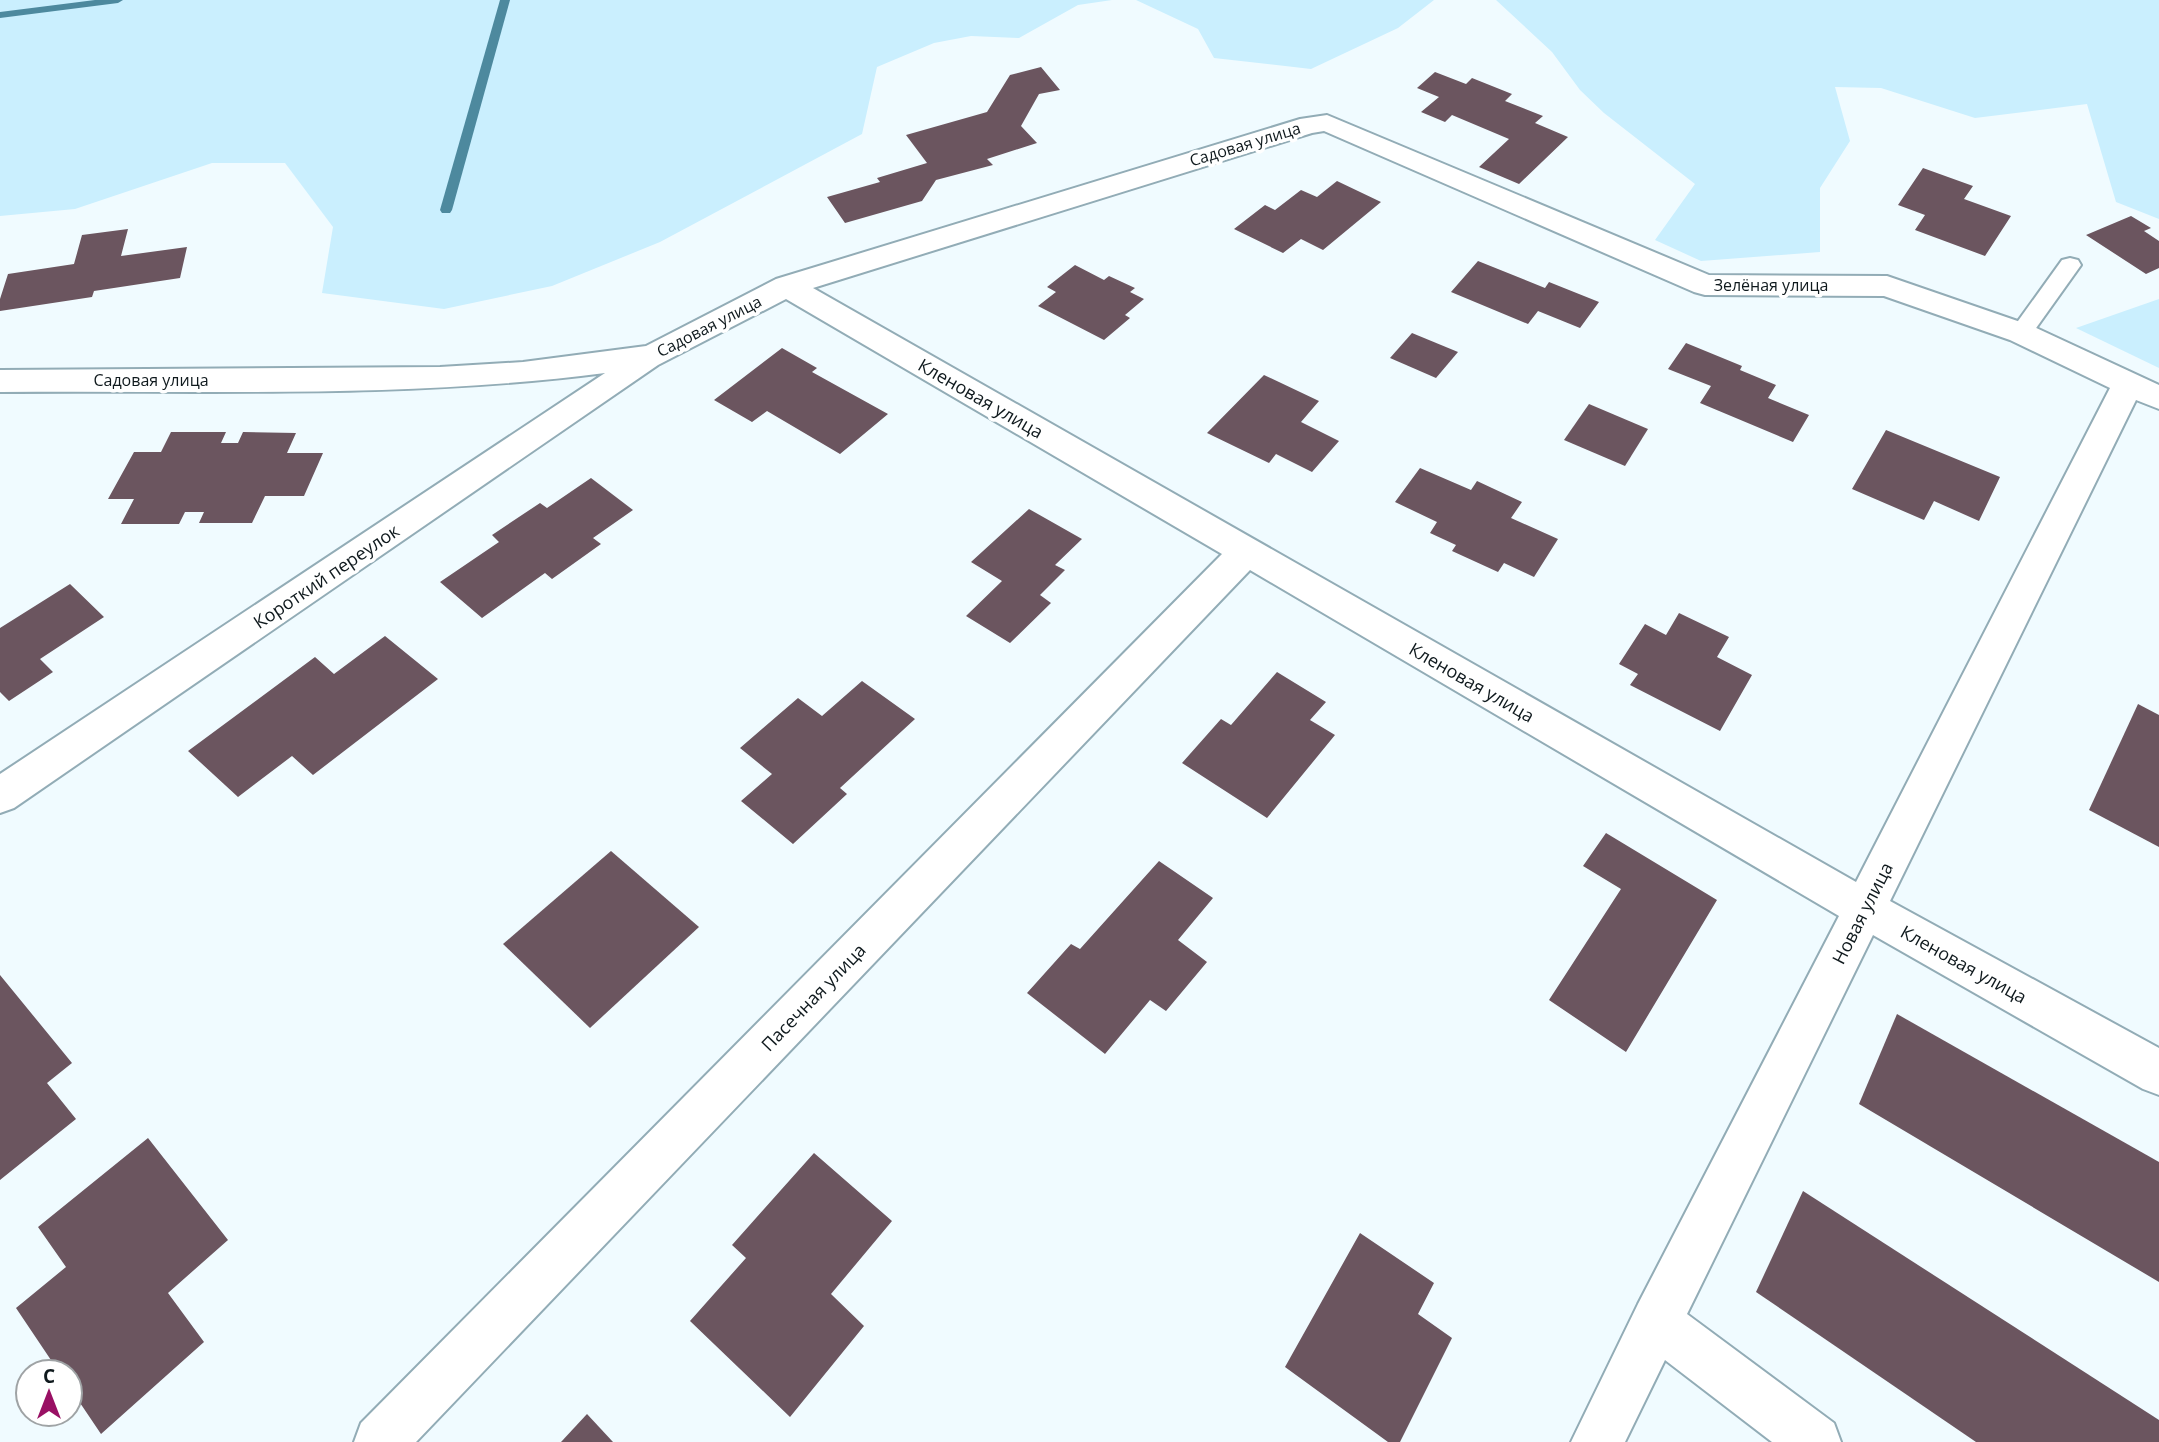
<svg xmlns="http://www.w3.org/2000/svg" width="2159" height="1442" font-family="'Open Sans',sans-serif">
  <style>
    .green { fill: #caeffe }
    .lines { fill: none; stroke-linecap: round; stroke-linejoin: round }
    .stream { fill: #4d899e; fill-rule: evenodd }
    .building { fill: #6b555f }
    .lane-casing { stroke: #92acb6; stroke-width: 4 }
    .street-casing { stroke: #92acb6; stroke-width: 4 }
    .lane { fill: #fff; fill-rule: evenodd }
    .street { fill: #fff; fill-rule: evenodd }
    .labels { text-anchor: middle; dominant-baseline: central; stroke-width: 7; stroke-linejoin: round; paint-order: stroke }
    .far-street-label { font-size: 16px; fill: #0f191d; stroke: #fff }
    .street-label { font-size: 18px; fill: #0f191d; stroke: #fff }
  </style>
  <rect width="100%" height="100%" fill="#f0fbff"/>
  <g class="green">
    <path d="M0 0H1112L1078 5 1019 38 971 36 934 43 877 67 862 134 660 242 552 286 444 309 322 293 333 227 285 163H212L75 209 0 216Z"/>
    <path d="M1136 0H1434L1398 28 1311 69 1214 58 1198 29Z"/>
    <path d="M1496 0H2159V219L2116 202 2087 104 1975 118 1881 88 1835 87 1850 141 1820 188V252L1701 261 1655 240 1695 184 1604 113 1580 90 1552 52Z"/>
    <path d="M2159 299V368L2076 328Z"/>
  </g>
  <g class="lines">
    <g class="stream">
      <path d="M95 0H123L118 3 0 18V12Z"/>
      <path d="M500 0H510L452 210 450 213H442L440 210Z"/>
    </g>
  </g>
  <g class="building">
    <path d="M1041 67 1060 90 1039 94 1021 126 1037 143 987 159 993 165 936 180 922 201 845 223 827 197 880 182 877 178 927 163 906 135 987 112 1010 75Z"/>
    <path d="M1435 72 1466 84 1472 78 1512 94 1505 101 1543 116 1535 123 1568 137 1519 184 1479 167 1509 139 1452 115 1445 122 1421 112 1439 97 1417 88Z"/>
    <path d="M1923 168 1973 186 1964 199 2011 216 1985 256 1915 230 1925 215 1898 205Z"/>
    <path d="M1337 181 1381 202 1323 250 1301 239 1283 253 1234 229 1265 205 1275 210 1301 190 1317 197Z"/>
    <path d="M2131 216 2151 228 2144 231 2159 241V268L2146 274 2086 235Z"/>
    <path d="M128 229 121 256 187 247 180 278 94 291 92 297 0 311V299L8 274 74 264 82 235Z"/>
    <path d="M1478 261 1545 288 1549 282 1599 302 1580 328 1538 311 1528 324 1451 292Z"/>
    <path d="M1075 265 1104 280 1109 276 1135 288 1130 292 1144 299 1125 315 1130 318 1104 340 1038 306 1056 292 1047 287Z"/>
    <path d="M1412 333 1458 352 1436 378 1390 358Z"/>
    <path d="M1686 343 1742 366 1740 370 1776 385 1768 398 1809 415 1793 442 1700 403 1711 386 1668 369Z"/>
    <path d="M782 348 817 368 812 372 888 414 840 454 767 411 752 422 714 400Z"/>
    <path d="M1264 375 1319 401 1301 422 1339 441 1312 472 1276 454 1269 463 1207 433Z"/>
    <path d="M1589 404 1648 429 1625 466 1564 440Z"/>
    <path d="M1886 430 2000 477 1979 521 1934 501 1924 520 1852 489Z"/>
    <path d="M171 432H226L221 443H238L243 432 296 433 287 453H323L304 496H265L252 523H199L204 512H185L179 524H121L134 499H108L134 452H161Z"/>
    <path d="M1420 468 1471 490 1477 481 1522 502 1511 518 1558 539 1534 577 1504 563 1498 572 1452 551 1456 545 1430 533 1437 522 1395 502Z"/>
    <path d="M591 478 633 510 593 538 601 544 552 579 545 573 482 618 440 582 499 542 492 535 540 503 547 508Z"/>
    <path d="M1029 509 1082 539 1055 565 1065 570 1040 595 1051 603 1010 643 966 616 1002 581 971 562Z"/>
    <path d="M70 584 104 617 40 659 53 672 9 701 0 692V628Z"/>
    <path d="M1679 613 1729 637 1717 657 1752 675 1720 731 1630 685 1638 674 1619 664 1645 624 1666 635Z"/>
    <path d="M385 636 438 679 313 775 292 756 238 797 188 751 315 657 334 674Z"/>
    <path d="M1277 672 1326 702 1310 720 1335 735 1267 818 1182 763 1221 719 1231 725Z"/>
    <path d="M862 681 915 719 840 788 847 794 793 844 741 801 772 774 740 748 798 698 822 716Z"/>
    <path d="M2138 704 2159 715V847L2089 810Z"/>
    <path d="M1606 833 1717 900 1626 1052 1549 1000 1621 889 1583 866Z"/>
    <path d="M611 851 699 927 590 1028 503 944Z"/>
    <path d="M1159 861 1213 898 1178 940 1207 962 1166 1011 1150 1000 1105 1054 1027 993 1071 944 1080 949Z"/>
    <path d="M0 975 72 1063 47 1083 76 1119 0 1180Z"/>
    <path d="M1897 1014 2159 1162V1282L1859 1104Z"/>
    <path d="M148 1138 228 1240 168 1293 204 1342 101 1434 70 1388V1372H59L16 1308 66 1267 38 1227Z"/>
    <path d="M814 1153 892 1221 831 1294 864 1326 790 1417 690 1321 746 1258 732 1245Z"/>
    <path d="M1803 1191 2159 1420V1442H1976L1756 1292Z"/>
    <path d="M1360 1233 1434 1283 1418 1314 1452 1338 1400 1442H1388L1285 1367Z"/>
    <path d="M587 1414 613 1442H561Z"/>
  </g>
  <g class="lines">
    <g class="lane-casing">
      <path id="lane" d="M2070 258 2078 260 2081 265 2029 338 2021 340 2013 338 2010 333 2013 328 2062 260Z"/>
    </g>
    <g class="street-casing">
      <path id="street" d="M1327 115 1709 275 1887 276 2032 326 2159 385V409L2136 400 1890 901 2159 1048V1095L2143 1089 1873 935 1687 1314 1834 1423 1841 1442H1772L1665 1360 1625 1442H1571L1638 1304 1839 916 1250 570 416 1442H354L361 1423 1222 554 786 299 658 365 14 808 0 813V774L605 373C405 399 201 390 0 392V370L440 367 523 362 646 346 776 279 1300 119ZM1324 131 1694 292 1705 295 1884 296 2010 340 2110 388 1856 882 813 288 1312 133Z"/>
    </g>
    <use href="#lane" class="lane"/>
    <use href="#street" class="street"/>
  </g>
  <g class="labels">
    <g class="far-street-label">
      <text transform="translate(1245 144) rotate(-17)">Садовая улица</text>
      <text x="1771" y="285">Зелёная улица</text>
      <text transform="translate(709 326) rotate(-27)">Садовая улица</text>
      <text x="151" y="380">Садовая улица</text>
    </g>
    <g class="street-label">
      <text transform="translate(981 398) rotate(30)">Кленовая улица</text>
      <text transform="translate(326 576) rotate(-34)">Короткий переулок</text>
      <text transform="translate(1472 682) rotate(30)">Кленовая улица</text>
      <text transform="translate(1862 913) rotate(-63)">Новая улица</text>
      <text transform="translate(1964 964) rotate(29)">Кленовая улица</text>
      <text transform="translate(813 997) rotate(-46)">Пасечная улица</text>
    </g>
  </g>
  <g transform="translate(49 1393)"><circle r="33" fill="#ffffff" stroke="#9fa3a5" stroke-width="2"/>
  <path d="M0-5L12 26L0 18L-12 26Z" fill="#991064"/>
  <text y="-10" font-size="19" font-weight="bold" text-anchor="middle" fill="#0f191d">С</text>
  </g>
</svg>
